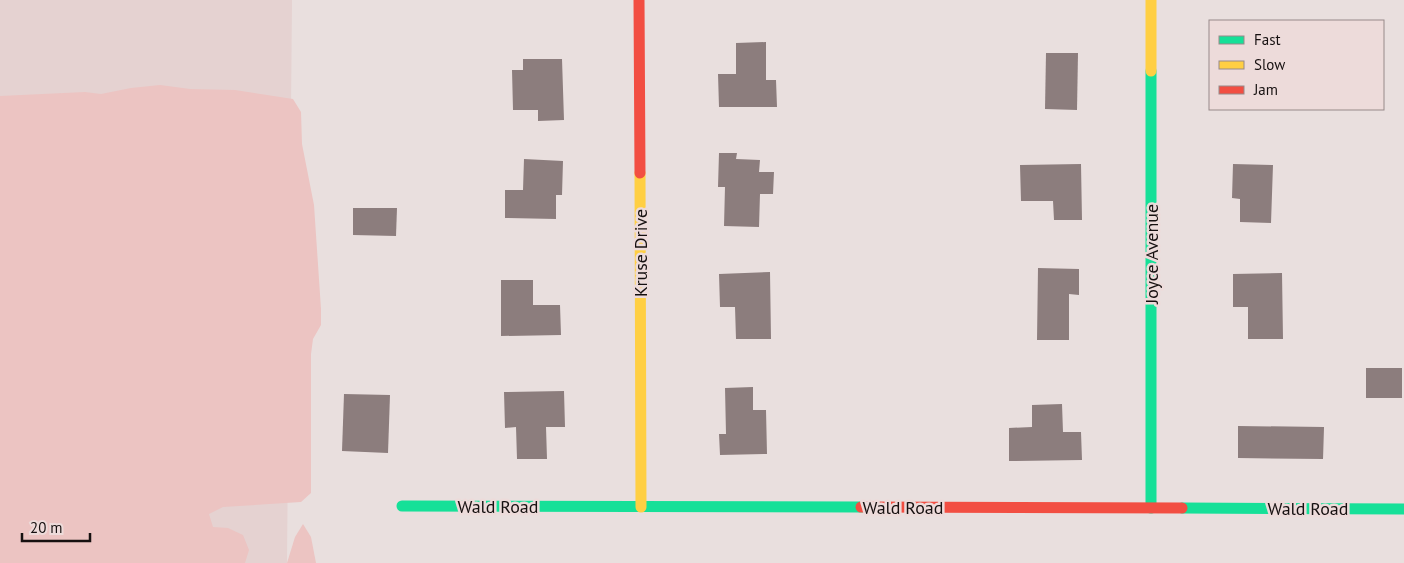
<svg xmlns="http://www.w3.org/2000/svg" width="1404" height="563" font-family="'PT Sans',sans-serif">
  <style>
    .built { fill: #e5d2d1 }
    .green { fill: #ecc4c2 }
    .building { fill: #8c7d7d }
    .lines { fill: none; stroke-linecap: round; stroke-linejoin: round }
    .fast { stroke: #16e098; stroke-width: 11 }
    .slow { stroke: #ffcf43; stroke-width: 11 }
    .jam { stroke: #f24e42; stroke-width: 11 }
    .labels { text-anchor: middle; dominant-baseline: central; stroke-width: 5; stroke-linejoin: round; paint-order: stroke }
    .street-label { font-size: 18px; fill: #161010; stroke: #eddbda }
  </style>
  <rect width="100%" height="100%" fill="#e9dfde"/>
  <path class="built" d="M0 0H292L287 563H0Z"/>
  <g class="green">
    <path d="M160 85 190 89 235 90 293 99 301 112 302 144 314 205 321 309V325L313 339 311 354V493L301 502 223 507 209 514 213 527 228 528 243 535 249 550 245 563H0V96L85 92 101 94 131 88Z"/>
    <path d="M303 524 311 537 316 563H287L295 537Z"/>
  </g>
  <g class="building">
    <path d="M766 42V80H776L777 107H719L718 74H736V43Z"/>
    <path d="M1046 53H1078L1077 110 1045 109Z"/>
    <path d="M523 59H562L564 120 538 121V110H513L512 70H523Z"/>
    <path d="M719 153H737L736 159 760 160 759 172H774L773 194H760L759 227 724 226 725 187H718Z"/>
    <path d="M524 159 563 161 562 195H556V219L505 218V190H523Z"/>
    <path d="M1081 164 1082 220H1054L1053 201H1021L1020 165Z"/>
    <path d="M1233 164 1273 165 1271 223 1240 222V199L1232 198Z"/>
    <path d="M353 208H397L396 236 353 235Z"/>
    <path d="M1038 268 1079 269V295L1069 294V340H1037Z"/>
    <path d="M770 272 771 339H736L735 307H720L719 274Z"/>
    <path d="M1282 273 1283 339H1248V307H1233V274Z"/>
    <path d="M501 280H533V305H560L561 335 501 336Z"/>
    <rect x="1366" y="368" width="36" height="30"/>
    <path d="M753 387V410H766L767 454 720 455 719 434H726L725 388Z"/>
    <path d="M564 391 565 427H546L547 459H517L516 427 505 428 504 392Z"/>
    <path d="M344 394 390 395 388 453 342 451Z"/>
    <path d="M1062 404 1063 432H1081L1082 460 1009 461V428L1032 427V405Z"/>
    <path d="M1238 426 1324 427 1323 459 1238 458Z"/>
  </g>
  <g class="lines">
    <g class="fast">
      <path d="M1151 71V508"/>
      <path d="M402 506 861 507"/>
      <path d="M1182 508 1404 509"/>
    </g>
    <g class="slow">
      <path d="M1151 0V71"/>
      <path d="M640 173 641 507"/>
    </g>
    <g class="jam">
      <path d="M639 0 640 173"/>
      <path d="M861 507 1182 508"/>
    </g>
  </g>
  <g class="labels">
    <g class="street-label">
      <text transform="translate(640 253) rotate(-90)">Kruse Drive</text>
      <text transform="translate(1151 254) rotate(-90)">Joyce Avenue</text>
      <text x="498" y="506">Wald Road</text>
      <text x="903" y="507">Wald Road</text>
      <text x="1308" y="508">Wald Road</text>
    </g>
  </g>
  <rect x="1209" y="20" width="175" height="90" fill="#eddbda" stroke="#978a89"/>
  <rect x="1219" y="36" width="25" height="8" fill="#16e098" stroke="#978a89"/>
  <text x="1254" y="45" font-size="15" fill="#161010">Fast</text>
  <rect x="1219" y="61" width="25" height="8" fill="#ffcf43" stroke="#978a89"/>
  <text x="1254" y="70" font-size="15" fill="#161010">Slow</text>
  <rect x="1219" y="86" width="25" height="8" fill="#f24e42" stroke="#978a89"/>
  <text x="1254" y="95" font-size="15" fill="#161010">Jam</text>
  <path d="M22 533v8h68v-8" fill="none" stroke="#161010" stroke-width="2.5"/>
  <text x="30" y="533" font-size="15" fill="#161010" stroke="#eddbda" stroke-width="4" paint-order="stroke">20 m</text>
</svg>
